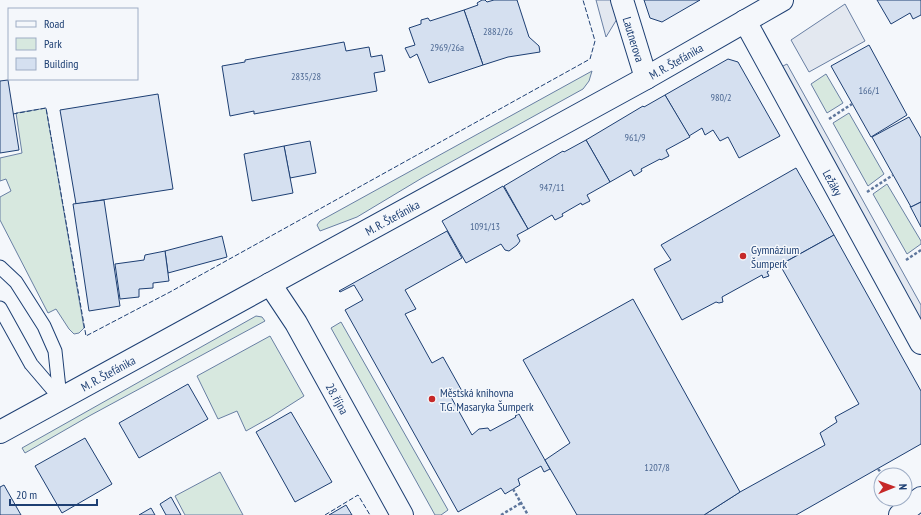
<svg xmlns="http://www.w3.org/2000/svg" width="921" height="515" font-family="'PT Sans Narrow',sans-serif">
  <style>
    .green { fill: #d7e8df; stroke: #687fa3 }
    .parking { fill: #e3e8f0; stroke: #687fa3 }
    .building { fill: #d5e0f0; stroke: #1d3f73 }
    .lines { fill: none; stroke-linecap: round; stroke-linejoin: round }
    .lane-casing { stroke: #1d3f73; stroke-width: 15 }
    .street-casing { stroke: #1d3f73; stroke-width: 24 }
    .path { stroke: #5e769c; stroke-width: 2.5; stroke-dasharray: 3 2; stroke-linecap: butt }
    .lane { stroke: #f4f7fb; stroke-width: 13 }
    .street { stroke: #f4f7fb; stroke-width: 22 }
    .fence { stroke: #1d3f73; stroke-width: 1; stroke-dasharray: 5 2; stroke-linecap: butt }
    .poi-dot { fill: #c62828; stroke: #f4f7fb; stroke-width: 1.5 }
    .labels { text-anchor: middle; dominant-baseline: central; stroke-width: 3; stroke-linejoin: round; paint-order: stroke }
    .number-label { font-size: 10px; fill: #4b6792 }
    .street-label { font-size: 12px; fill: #1d3f73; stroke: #f4f7fb }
    .poi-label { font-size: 12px; fill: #1d3f73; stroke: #f4f7fb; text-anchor: start }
  </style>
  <rect width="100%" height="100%" fill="#f4f7fb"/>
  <g class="green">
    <path d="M592 71 589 81 583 89 422 178 357 217 320 231 317 225 320 221Z"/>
    <path d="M826 74 843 103 827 113 811 84Z"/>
    <path d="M46 108 84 328 79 333 74 334 69 329 56 309 48 313 0 220V197L11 191 6 179 0 181V158L22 153 16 113Z"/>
    <path d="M849 113 884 174 868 186 833 123Z"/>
    <path d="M887 184 921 241V244L907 254 873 194Z"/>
    <path d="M256 316 262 317 265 321 91 415 25 453 22 448Z"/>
    <path d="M341 322 448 510 441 515H435L331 328Z"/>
    <path d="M270 336 304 396 271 417 246 431 237 411 218 419 197 376Z"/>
    <path d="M220 472 243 515H185L175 496Z"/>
  </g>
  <g class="parking">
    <path d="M596 0H611L617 19 606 37Z"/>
    <path d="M845 4 865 41 809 72 791 40Z"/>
    <path d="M787 64 921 305V328L777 69Z"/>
  </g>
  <g class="building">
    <path d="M482 0H485L487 2 494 0H517L529 37 539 46 540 52 508 57 483 65 464 10 478 5 477 3Z"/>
    <path d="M644 0H700L662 22 650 18Z"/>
    <path d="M877 0H921V15L913 19 910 13 891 24Z"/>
    <path d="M464 10 483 65 429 83 417 54 410 58 405 48 415 45 409 28 421 24V20L428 18 430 21Z"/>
    <path d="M344 42 346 51 369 47 371 57 382 55 385 71 374 73 377 91 254 114V111L230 116 222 66 245 62V60Z"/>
    <path d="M869 45 907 115 871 137 831 66Z"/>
    <path d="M728 59 738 62 780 136 739 158 728 137 720 141 713 130 705 135 702 128 689 136 665 95Z"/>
    <path d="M8 80 19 150 0 153V81Z"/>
    <path d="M158 94 173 189 76 204 60 110Z"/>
    <path d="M665 95 690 137 666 150 669 156 661 160 660 159 641 169 642 171 634 176 631 170 610 182 586 140 643 106 644 107Z"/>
    <path d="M909 117 921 138V202L911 207 872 137Z"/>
    <path d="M586 140 610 182 587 195 590 201 582 205 581 203 562 214 563 216 555 220 552 215 528 229 504 186 563 151 564 152Z"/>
    <path d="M310 141 316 173 290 178 284 146Z"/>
    <path d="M284 146 293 193 252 201 244 154Z"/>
    <path d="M796 168 834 235 767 272 769 276 763 278 762 275 722 297 723 302 719 303 716 302 682 320 654 269 671 260 661 245Z"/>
    <path d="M503 186 528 229 517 235 520 241 517 245 509 251 505 250 501 244 466 263 442 221Z"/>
    <path d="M104 200 120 306 89 311 73 204Z"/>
    <path d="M921 202V227L910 206 911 207Z"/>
    <path d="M447 231 462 258 405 290 416 309 405 314 432 363 443 357 462 391 451 397 472 435 479 429 488 428 490 431 516 417 515 416 519 414 550 469 544 472 541 466 518 479 520 485 505 494 501 488 458 512 345 310 363 300 354 285 340 292 339 291Z"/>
    <path d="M834 235 921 391V444L796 515H704L740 492 825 445 820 433 837 422 835 417 859 404 780 265Z"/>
    <path d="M222 236 227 257 168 273 165 251Z"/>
    <path d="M165 251 169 281 153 283V288L139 289V297L120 299 115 264 144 260 145 255Z"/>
    <path d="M633 299 740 492 704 515H577L545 460 570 443 523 360Z"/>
    <path d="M188 384 208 419 139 458 119 423Z"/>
    <path d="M291 412 332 482 295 502 256 432Z"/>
    <path d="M85 438 112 484 62 513 35 466Z"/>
    <path d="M4 485 21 515H0V487Z"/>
    <path d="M171 497 181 515H166L160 504Z"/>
    <path d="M346 505 352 515H329Z"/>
    <path d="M151 508 155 515H139Z"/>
  </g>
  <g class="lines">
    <g class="lane-casing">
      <g id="lane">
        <path d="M0 267 16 282 44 326 55 351 60 398"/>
        <path d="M0 308 31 364 60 398"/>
      </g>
    </g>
    <g class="street-casing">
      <g id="street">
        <path id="s1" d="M622 0 646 78"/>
        <path id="s2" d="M745 21 921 343"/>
        <path id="s3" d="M270 284 296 323 402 515"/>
        <path id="s4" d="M0 432 646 78 782 0"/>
        <path d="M900 515 921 498"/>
      </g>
    </g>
    <g class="path">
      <path d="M829 119 852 104"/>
      <path d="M867 192 893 175"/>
      <path d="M906 260 921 250"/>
      <path d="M878 469 883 475"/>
      <path d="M513 489 528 515"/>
      <path d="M501 515 521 503"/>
    </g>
    <use href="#lane" class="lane"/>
    <use href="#street" class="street"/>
    <g class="fence">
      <path d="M13 114 46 108 86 336 170 292 590 59 595 41 583 0"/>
      <path d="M325 515 358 495 370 515"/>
    </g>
  </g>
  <g class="poi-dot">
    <circle cx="743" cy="256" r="4"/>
    <circle cx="432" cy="399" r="4"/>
  </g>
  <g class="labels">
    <g class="number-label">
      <text x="498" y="31">2882/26</text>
      <text x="447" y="47">2969/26a</text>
      <text x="306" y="76">2835/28</text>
      <text x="869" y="90">166/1</text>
      <text x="721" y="97">980/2</text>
      <text x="635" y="137">961/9</text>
      <text x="552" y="187">947/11</text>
      <text x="485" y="226">1091/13</text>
      <text x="657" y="467">1207/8</text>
    </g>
    <g class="street-label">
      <text stroke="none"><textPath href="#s1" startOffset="41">Lautnerova</textPath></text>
      <text stroke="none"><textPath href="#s4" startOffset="771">M. R. Štefánika</textPath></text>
      <text stroke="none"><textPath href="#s2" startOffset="184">Ležáky</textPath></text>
      <text stroke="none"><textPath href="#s4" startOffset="447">M. R. Štefánika</textPath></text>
      <text stroke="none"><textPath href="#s4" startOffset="123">M. R. Štefánika</textPath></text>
      <text stroke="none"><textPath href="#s3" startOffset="133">28. října</textPath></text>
    </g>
    <g class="poi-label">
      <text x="751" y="249">Gymnázium<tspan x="751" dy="14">Šumperk</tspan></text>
      <text x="440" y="392">Městská knihovna<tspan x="440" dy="14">T.G. Masaryka Šumperk</tspan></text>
    </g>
  </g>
  <rect x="8" y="8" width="130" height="72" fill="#f4f7fb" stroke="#9eadc5"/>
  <rect x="16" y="21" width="20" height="6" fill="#f4f7fb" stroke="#9eadc5"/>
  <text x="44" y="28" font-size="12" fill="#1d3f73">Road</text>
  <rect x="16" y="38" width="20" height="12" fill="#d7e8df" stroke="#9eadc5"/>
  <text x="44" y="48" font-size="12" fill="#1d3f73">Park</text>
  <rect x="16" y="58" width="20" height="12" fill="#d5e0f0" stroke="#9eadc5"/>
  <text x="44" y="68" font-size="12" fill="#1d3f73">Building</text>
  <g transform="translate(893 487) rotate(89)"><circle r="19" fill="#f4f7fb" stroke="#9eadc5"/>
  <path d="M0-3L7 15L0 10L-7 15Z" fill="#c62828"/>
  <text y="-6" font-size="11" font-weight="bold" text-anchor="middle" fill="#1d3f73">N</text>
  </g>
  <path d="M10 499v6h87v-6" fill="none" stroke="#1d3f73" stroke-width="2"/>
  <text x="16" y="499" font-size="12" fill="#1d3f73" stroke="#f4f7fb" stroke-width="3" paint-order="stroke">20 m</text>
</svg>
